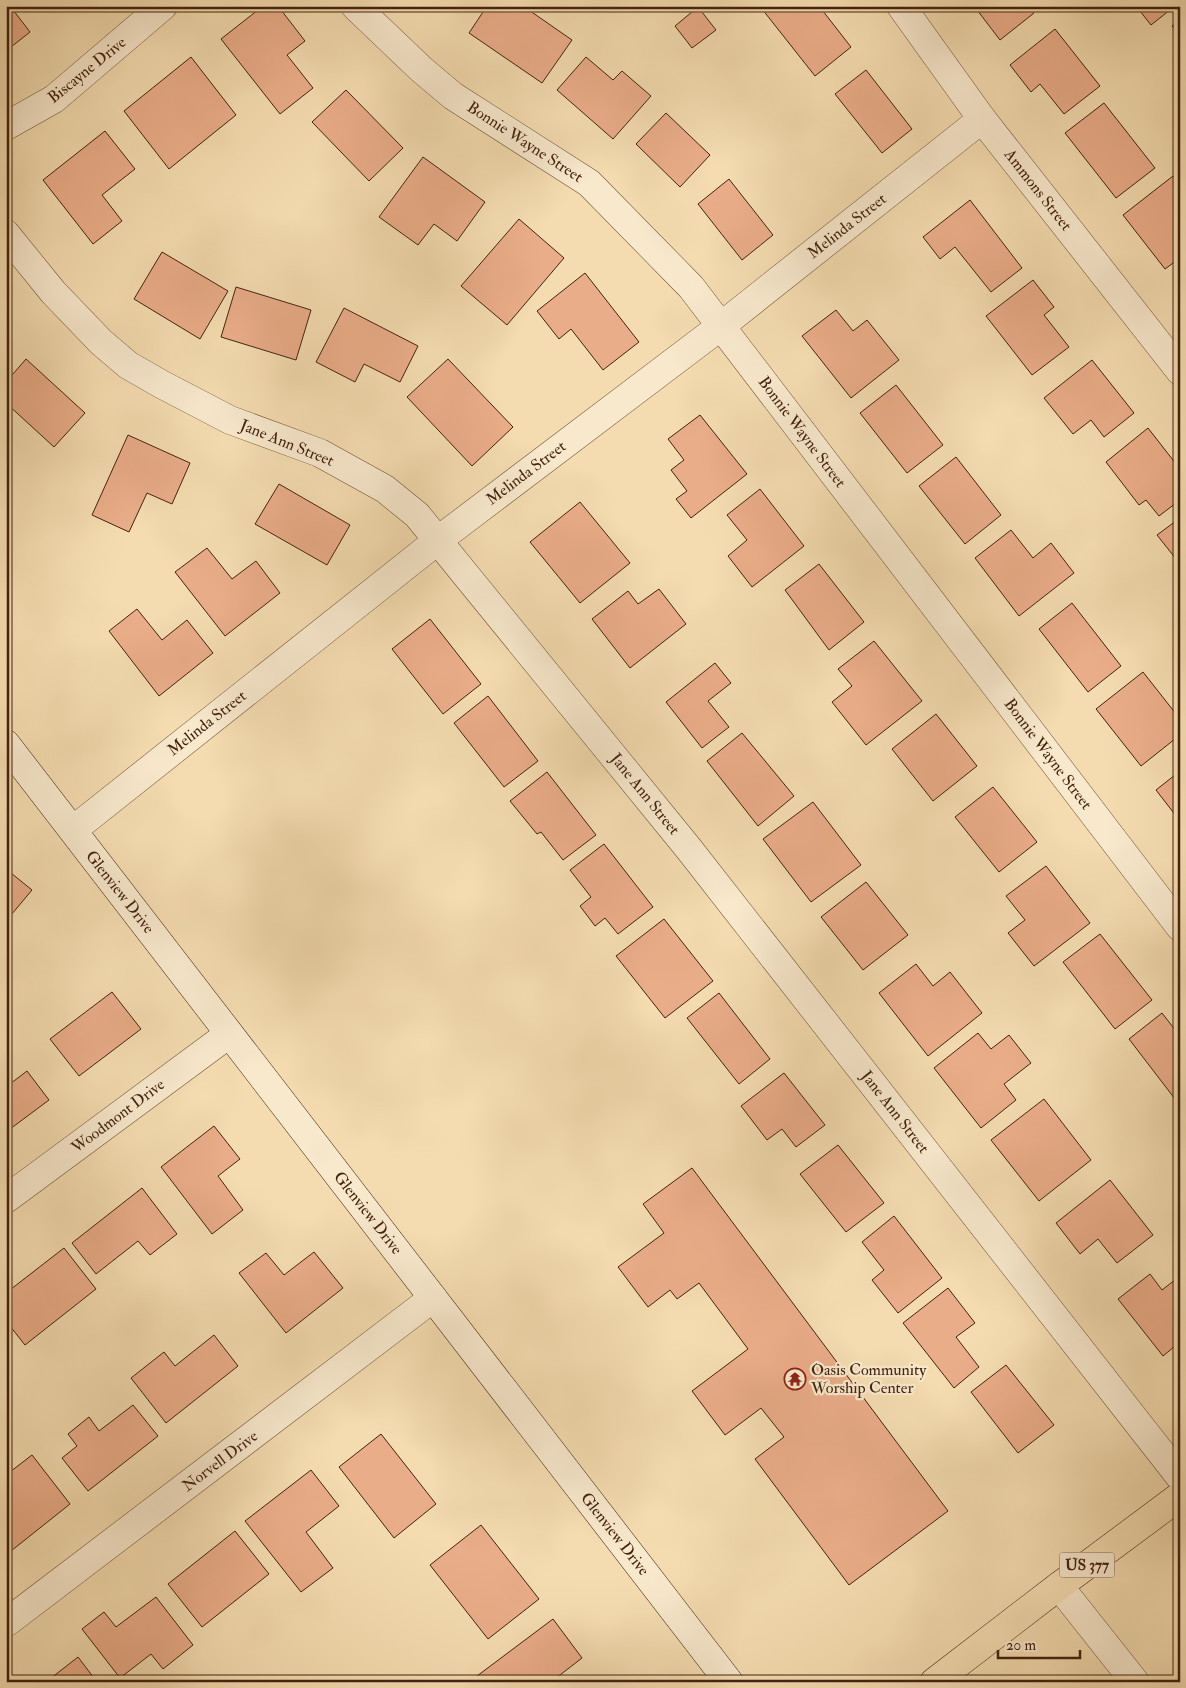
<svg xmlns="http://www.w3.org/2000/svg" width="1186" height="1688" font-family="'IM FELL Double Pica',serif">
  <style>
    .building { fill: #eaad89; stroke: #43220e }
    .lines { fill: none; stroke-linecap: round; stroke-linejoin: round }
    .minor-casing { stroke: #6f5036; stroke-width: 29 }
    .secondary-casing { stroke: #43220e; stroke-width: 29 }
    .primary-casing { stroke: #43220e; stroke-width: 29 }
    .minor { stroke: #f8e8cc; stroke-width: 28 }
    .secondary { stroke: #f8e8cc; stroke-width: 28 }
    .primary { stroke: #f4dcb0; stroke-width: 28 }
    .labels { text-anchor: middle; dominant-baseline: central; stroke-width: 4.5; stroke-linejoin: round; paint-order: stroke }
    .shield { fill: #f8e8cc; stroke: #795d47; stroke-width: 1 }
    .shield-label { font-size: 15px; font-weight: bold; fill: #43220e }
    .street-label { font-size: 16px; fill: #43220e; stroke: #f8e8cc }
    .poi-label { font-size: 16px; fill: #43220e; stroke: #f8e8cc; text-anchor: start }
  </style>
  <rect width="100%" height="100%" fill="#f4dcb0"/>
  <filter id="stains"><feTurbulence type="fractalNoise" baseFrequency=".004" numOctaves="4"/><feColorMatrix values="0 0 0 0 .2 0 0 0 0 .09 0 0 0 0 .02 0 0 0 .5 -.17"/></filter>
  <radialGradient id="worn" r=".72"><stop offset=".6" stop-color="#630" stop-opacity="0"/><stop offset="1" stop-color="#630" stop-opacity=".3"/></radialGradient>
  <g class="building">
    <path d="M6 6H10L30 32 6 51Z"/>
    <path d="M263 6H278L305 41 287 55 313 88 280 114 221 39Z"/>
    <path d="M487 6H523L572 40 542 83 469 33Z"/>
    <path d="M766 6H819L851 47 815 76 762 9Z"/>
    <path d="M974 6H1028L1034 13 1000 40Z"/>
    <path d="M1136 6H1175L1151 25Z"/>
    <path d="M698 7 716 30 692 48 675 26Z"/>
    <path d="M1180 20V35L1172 26Z"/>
    <path d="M1055 29 1100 86 1064 114 1040 84 1031 92 1010 65Z"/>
    <path d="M191 57 236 115 169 169 124 111Z"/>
    <path d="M586 57 613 80 622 71 651 96 613 139 557 90Z"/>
    <path d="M866 70 912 129 882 153 835 94Z"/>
    <path d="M346 90 403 148 369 181 312 122Z"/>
    <path d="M1104 103 1155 168 1116 198 1065 133Z"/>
    <path d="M666 113 710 155 680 187 636 144Z"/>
    <path d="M105 131 135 169 102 195 122 221 93 244 43 180Z"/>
    <path d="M423 157 485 202 457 241 434 224 418 245 379 217Z"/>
    <path d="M1173 176 1180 184V258L1165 269 1123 215Z"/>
    <path d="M729 179 773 235 742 260 698 204Z"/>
    <path d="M970 200 1022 268 991 292 955 247 940 259 923 237Z"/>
    <path d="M519 219 564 258 507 325 461 286Z"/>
    <path d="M162 252 228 291 200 339 134 299Z"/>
    <path d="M585 273 639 342 603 370 571 329 559 339 537 311Z"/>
    <path d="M1033 280 1054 307 1044 315 1069 347 1032 375 986 316Z"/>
    <path d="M236 287 311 310 296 360 221 337Z"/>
    <path d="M344 308 418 346 400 382 364 364 355 382 316 362Z"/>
    <path d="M836 310 853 331 867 320 899 360 851 398 802 336Z"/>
    <path d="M26 359 85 413 54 447 6 403V382Z"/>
    <path d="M448 359 513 427 472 466 407 397Z"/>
    <path d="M1092 360 1134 413 1104 437 1091 420 1073 434 1044 398Z"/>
    <path d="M896 385 943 445 907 473 860 413Z"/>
    <path d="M700 415 747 474 691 518 676 499 687 491 671 470 684 460 668 439Z"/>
    <path d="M1148 428 1180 469V500L1159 516 1146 500 1139 505 1106 462Z"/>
    <path d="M128 435 190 463 172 504 147 493 129 532 92 515Z"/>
    <path d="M956 457 1001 515 965 544 919 486Z"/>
    <path d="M279 484 350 525 327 565 255 524Z"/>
    <path d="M760 489 804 546 752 587 728 556 747 540 727 515Z"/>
    <path d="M580 502 630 563 580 603 530 542Z"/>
    <path d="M1180 518V564L1157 535Z"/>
    <path d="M1011 530 1033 558 1051 543 1074 573 1019 616 975 558Z"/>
    <path d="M207 548 232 579 256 561 280 593 225 636 175 572Z"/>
    <path d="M819 564 864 622 829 650 785 590Z"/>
    <path d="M659 589 686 624 630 668 592 619 628 591 638 604Z"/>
    <path d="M1072 603 1121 666 1088 692 1039 629Z"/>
    <path d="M137 609 162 640 187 620 213 653 159 696 109 631Z"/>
    <path d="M430 619 481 684 443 714 392 649Z"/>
    <path d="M874 641 922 701 866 745 832 702 852 686 838 669Z"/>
    <path d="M715 663 731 683 708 701 729 727 702 748 666 702Z"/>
    <path d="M1143 672 1180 719V735L1141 766 1096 709Z"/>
    <path d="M488 696 538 761 504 787 454 723Z"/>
    <path d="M936 714 977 766 933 801 892 749Z"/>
    <path d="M742 733 794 796 758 826 707 761Z"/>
    <path d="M1180 771V821L1156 790Z"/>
    <path d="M547 772 596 835 563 860 541 832 537 834 510 801Z"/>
    <path d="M993 787 1037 842 999 872 955 817Z"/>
    <path d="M813 802 861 865 811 902 763 839Z"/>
    <path d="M604 844 653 907 618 934 605 918 595 926 580 906 591 897 570 870Z"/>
    <path d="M1046 866 1090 923 1034 966 1008 933 1025 920 1006 896Z"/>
    <path d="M6 869 32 890 6 921Z"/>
    <path d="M866 882 908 935 863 970 821 917Z"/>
    <path d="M664 919 713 981 665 1018 616 956Z"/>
    <path d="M1100 934 1152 1000 1115 1029 1063 962Z"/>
    <path d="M916 964 933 986 950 972 982 1013 928 1056 879 993Z"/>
    <path d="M112 992 141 1029 79 1076 50 1039Z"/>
    <path d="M719 993 770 1059 739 1084 687 1018Z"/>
    <path d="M1162 1013 1180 1036V1095L1175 1099 1129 1039Z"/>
    <path d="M978 1033 991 1049 1009 1035 1031 1063 1004 1084 1016 1100 981 1128 934 1068Z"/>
    <path d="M27 1071 49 1100 6 1132V1087Z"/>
    <path d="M784 1073 825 1125 796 1147 782 1129 767 1140 741 1106Z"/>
    <path d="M1044 1099 1091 1160 1039 1201 991 1140Z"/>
    <path d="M214 1126 240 1159 218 1176 243 1210 212 1234 161 1167Z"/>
    <path d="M838 1145 884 1203 846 1232 800 1174Z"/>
    <path d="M692 1168 948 1511 849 1585 755 1459 784 1437 761 1408 725 1435 692 1391 748 1349 699 1283 677 1299 670 1290 648 1307 618 1267 664 1233 643 1204Z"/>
    <path d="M1110 1180 1153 1235 1117 1263 1098 1239 1080 1254 1056 1223Z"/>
    <path d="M142 1188 177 1234 150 1255 138 1241 96 1274 72 1243Z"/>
    <path d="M894 1216 942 1278 898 1313 872 1280 884 1270 862 1242Z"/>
    <path d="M64 1248 96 1289 25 1345 6 1321V1293Z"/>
    <path d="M314 1252 343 1288 286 1333 239 1273 266 1253 284 1275Z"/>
    <path d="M1150 1274 1162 1290 1180 1276V1342L1163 1356 1118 1299Z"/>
    <path d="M948 1288 975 1323 956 1337 979 1367 954 1388 903 1323Z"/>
    <path d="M214 1335 238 1366 166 1423 131 1378 164 1352 175 1366Z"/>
    <path d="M1006 1365 1054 1425 1018 1453 971 1392Z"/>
    <path d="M133 1405 158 1436 88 1491 62 1458 77 1446 68 1434 89 1417 99 1431Z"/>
    <path d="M381 1434 436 1504 394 1538 339 1467Z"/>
    <path d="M32 1455 70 1504 11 1551 6 1545V1475Z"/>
    <path d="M311 1470 339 1506 306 1532 333 1568 301 1592 245 1521Z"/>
    <path d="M481 1525 539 1599 488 1639 430 1565Z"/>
    <path d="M235 1531 269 1574 202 1627 168 1584Z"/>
    <path d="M156 1597 193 1645 163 1669 151 1654 120 1678 82 1629 104 1612 116 1627Z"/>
    <path d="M553 1619 582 1658 551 1682H469Z"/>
    <path d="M1180 1623V1636L1174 1628Z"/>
    <path d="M78 1657 97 1682H46Z"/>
  </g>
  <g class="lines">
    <g class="minor-casing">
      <g id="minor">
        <path d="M355 6 421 69 453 96 589 183 691 287 1180 927"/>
        <path d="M901 6 982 119 1180 371"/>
        <path d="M6 126 54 99 163 6"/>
        <path d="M6 234 53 292 101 342 128 365 161 384 230 420 320 453 385 489 417 515 689 849 1180 1477"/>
        <path d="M73 830 437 541 721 326 982 119"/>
        <path d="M6 1199 229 1034"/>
        <path d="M1059 1586 1135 1682"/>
        <path d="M6 1623 433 1298"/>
      </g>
    </g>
    <g class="secondary-casing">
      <path id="secondary" d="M6 744 729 1682"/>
    </g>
    <g class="primary-casing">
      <path id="primary" d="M934 1682 1059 1586 1180 1496"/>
    </g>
    <use href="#minor" class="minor"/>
    <use href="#secondary" class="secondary"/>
    <use href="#primary" class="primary"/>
  </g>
  <defs>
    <g id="temple-ring" transform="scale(1.125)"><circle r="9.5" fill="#f8e8cc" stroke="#8f2418" stroke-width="1.5"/><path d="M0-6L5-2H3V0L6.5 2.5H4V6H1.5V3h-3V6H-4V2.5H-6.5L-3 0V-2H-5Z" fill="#8f2418"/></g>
  </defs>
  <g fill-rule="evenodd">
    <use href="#temple-ring" x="795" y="1379"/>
  </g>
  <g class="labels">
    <rect class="shield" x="1059.5" y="1552.5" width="55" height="25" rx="4"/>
    <g class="shield-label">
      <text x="1087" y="1565">US 377</text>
    </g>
    <g class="street-label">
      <text transform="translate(87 70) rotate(-39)">Biscayne Drive</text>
      <text transform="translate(525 142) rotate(33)">Bonnie Wayne Street</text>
      <text transform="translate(1038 190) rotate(52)">Ammons Street</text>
      <text transform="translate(847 226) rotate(-38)">Melinda Street</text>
      <text transform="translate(802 432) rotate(53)">Bonnie Wayne Street</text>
      <text transform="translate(287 443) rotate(22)">Jane Ann Street</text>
      <text transform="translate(526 473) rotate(-37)">Melinda Street</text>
      <text transform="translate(207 723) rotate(-38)">Melinda Street</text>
      <text transform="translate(1048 754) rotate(53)">Bonnie Wayne Street</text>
      <text transform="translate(645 794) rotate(51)">Jane Ann Street</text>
      <text transform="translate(120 892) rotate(52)">Glenview Drive</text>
      <text transform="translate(895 1112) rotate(52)">Jane Ann Street</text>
      <text transform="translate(118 1116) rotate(-37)">Woodmont Drive</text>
      <text transform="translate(368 1213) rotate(52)">Glenview Drive</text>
      <text transform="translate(220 1461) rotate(-37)">Norvell Drive</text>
      <text transform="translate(615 1534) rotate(52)">Glenview Drive</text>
    </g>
    <g class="poi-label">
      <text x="811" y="1370">Oasis Community<tspan x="811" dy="18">Worship Center</tspan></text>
    </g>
  </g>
  <rect width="1186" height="1688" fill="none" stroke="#f4dcb0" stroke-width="25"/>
  <rect x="8" y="8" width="1171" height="1673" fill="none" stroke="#43220e" stroke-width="2.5"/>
  <rect x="12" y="12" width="1161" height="1663" fill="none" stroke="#43220e"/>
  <path d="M998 1650v8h82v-8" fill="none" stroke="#43220e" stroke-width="2.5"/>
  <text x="1006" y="1650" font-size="15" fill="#43220e" stroke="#f8e8cc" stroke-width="4" paint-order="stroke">20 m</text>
  <rect width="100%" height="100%" filter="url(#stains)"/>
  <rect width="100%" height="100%" fill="url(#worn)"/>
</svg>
